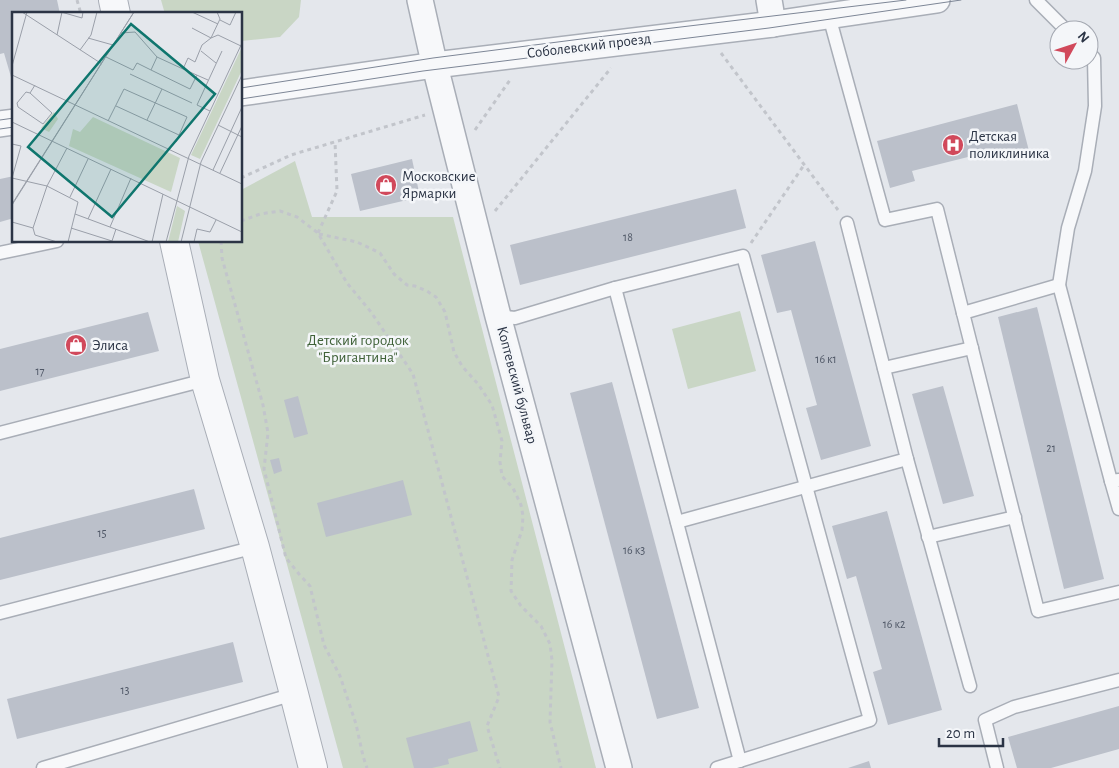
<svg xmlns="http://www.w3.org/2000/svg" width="1119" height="768" font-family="'Alegreya Sans',sans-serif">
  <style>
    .green { fill: #c9d6c5 }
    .building { fill: #bbc0ca }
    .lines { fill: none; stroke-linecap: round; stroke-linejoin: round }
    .service-casing { stroke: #a9aeb7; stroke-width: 15 }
    .minor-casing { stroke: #a9aeb7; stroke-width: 28 }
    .tertiary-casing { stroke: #a9aeb7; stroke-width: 30 }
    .path { stroke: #c2c5cb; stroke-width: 3; stroke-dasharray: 4 4; stroke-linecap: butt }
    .service { stroke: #f7f8fa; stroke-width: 12 }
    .minor { stroke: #f7f8fa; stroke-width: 25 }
    .tertiary { stroke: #f7f8fa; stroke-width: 28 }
    .tram { stroke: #7d8696; stroke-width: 1 }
    .labels { text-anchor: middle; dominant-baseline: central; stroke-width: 5; stroke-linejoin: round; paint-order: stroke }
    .number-label { font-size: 12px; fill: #4f5766 }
    .street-label { font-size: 15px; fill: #2b3445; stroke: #f4f6f9 }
    .poi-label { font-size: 15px; fill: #2b3445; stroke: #f4f6f9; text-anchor: start }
    .park-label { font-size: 15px; fill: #3f6138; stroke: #f4f6f9 }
    .inset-road { fill: none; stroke: #9a9fa9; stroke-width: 1 }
    .view { fill: #0f766e; fill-opacity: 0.15; stroke: #0f766e; stroke-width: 2.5 }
    .inset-edge { fill: none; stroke: #2b3445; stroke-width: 2.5 }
  </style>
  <rect width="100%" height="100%" fill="#e4e7ec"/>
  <g class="green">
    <path d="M161 0H301L299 17 280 37 241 41V14H165Z"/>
    <path d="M295 161 312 217H453L596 768H343L198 241H241V190Z"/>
    <path d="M740 311 756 371 688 389 672 329Z"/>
  </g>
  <g class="building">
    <path d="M0 0H57L60 14H14V77H11L4 53 0 54Z"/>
    <path d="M1017 104 1029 151 1002 158 1000 149 912 171 915 181 890 188 877 141Z"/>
    <path d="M412 159 420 197 360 211 351 174Z"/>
    <path d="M14 176V218L0 222V179Z"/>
    <path d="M736 189 746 228 520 285 510 245Z"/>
    <path d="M815 241 871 446 821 460 806 408 817 405 791 310 777 313 761 255Z"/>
    <path d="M1037 307 1104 579 1064 589 998 317Z"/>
    <path d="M148 312 159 351 0 391V349Z"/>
    <path d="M612 382 699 708 657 719 570 393Z"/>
    <path d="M943 386 974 496 943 504 912 394Z"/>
    <path d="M298 396 308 434 294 438 284 400Z"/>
    <path d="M279 458 282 471 274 474 270 460Z"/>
    <path d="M403 480 412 515 326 537 317 503Z"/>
    <path d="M194 489 205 529 0 580V538Z"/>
    <path d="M887 511 942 710 888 725 873 672 882 669 856 576 847 579 832 526Z"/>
    <path d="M233 642 243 682 17 739 7 699Z"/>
    <path d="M1119 706V749L1051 768H1017L1008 737Z"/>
    <path d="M470 721 478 751 448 759 449 764 432 768H414L406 738Z"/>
    <path d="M869 761 871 768H848Z"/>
  </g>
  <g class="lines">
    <g class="service-casing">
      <g id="service">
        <path d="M1036 0 1066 30"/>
        <path d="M829 16 885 220 937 209 963 313"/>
        <path d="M0 253 57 241"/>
        <path d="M1059 285 1068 228 1085 171 1095 106 1094 58 1089 53"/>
        <path d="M615 288 740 761"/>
        <path d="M498 316 515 318 615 288 743 256 870 720 717 768"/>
        <path d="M884 368 972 348"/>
        <path d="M0 433 205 380"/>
        <path d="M907 459 970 686"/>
        <path d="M1119 480 1111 481 1119 509"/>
        <path d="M1111 481 1059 285 963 313 1038 611 1119 592"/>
        <path d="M677 522 907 459 847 223"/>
        <path d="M928 537 1015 517"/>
        <path d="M0 613 255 547"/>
        <path d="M43 768 294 694"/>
        <path d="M997 768 985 720 1014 707 1119 680"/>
      </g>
    </g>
    <g class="minor-casing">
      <g id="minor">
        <path d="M420 0 433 58 498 316 619 768"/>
        <path d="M769 0 773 24"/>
        <path d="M241 93 435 65 773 24 937 0"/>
        <path d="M0 124 14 122"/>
      </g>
    </g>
    <g class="tertiary-casing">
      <g id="tertiary">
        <path d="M113 0 116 14"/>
        <path d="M174 241 205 380 255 547 294 694 313 768"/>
      </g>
    </g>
    <g class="path">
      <path d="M77 0 81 14"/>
      <path d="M721 53 838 210"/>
      <path d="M475 130 510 80"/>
      <path d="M241 178 291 155 425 115"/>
      <path d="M495 211 611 68"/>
      <path d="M241 221 260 214 280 211 297 217 318 233 347 283 371 312 413 374 499 697 487 726 500 768"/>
      <path d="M318 233 337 191 335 142"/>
      <path d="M319 234 357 242 380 253 394 274 407 285 415 286 427 291 436 297 445 312 454 352 462 366 478 384 492 405 502 441 500 462 502 476 513 488 521 505 523 516 522 530 512 560 511 591 521 606 541 626 550 644 552 660 550 722 561 768"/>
      <path d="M221 241 222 258 263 405 268 433 264 469 286 558 299 574 310 586 324 645 340 676 356 724 363 756 367 768"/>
      <path d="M751 243 804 165"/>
    </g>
    <use href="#service" class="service"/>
    <use href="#minor" class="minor"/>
    <use href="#tertiary" class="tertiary"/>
    <g class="tram">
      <path d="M241 88 433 58 589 38 906 0"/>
      <path d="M241 99 423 71 769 28 961 0"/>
      <path d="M0 120 14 118"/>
      <path d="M0 129 14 127"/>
    </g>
  </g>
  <defs>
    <g id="hospital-disc" transform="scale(1.125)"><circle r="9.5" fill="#d1495b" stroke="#f4f6f9"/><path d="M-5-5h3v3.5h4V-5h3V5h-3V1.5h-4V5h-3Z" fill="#fff"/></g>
    <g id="shop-disc" transform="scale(1.125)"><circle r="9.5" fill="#d1495b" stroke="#f4f6f9"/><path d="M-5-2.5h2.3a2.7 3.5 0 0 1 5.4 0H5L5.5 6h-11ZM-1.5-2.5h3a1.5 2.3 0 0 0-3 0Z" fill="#fff"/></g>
  </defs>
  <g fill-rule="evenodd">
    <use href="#hospital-disc" x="953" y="145"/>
    <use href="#shop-disc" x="386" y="185"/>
    <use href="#shop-disc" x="76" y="345"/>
  </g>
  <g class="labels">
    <g class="number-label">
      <text x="628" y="237">18</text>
      <text x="826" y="359">16 к1</text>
      <text x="40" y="371">17</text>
      <text x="1051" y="448">21</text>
      <text x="102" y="533">15</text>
      <text x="634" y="550">16 к3</text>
      <text x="894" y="624">16 к2</text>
      <text x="125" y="690">13</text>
    </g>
    <g class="street-label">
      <text transform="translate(589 46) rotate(-7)">Соболевский проезд</text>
      <text transform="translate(517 385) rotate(75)">Коптевский бульвар</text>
    </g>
    <g class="poi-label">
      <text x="969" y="136">Детская<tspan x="969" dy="17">поликлиника</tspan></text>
      <text x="402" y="176">Московские<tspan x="402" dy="17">Ярмарки</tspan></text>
      <text x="92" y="345">Элиса</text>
    </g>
    <g class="park-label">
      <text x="358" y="340">Детский городок<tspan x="358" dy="17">"Бригантина"</tspan></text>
    </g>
  </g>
  <g transform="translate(12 12)">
    <rect width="230" height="230" fill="#e4e7ec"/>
    <path d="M230 35V58L188 147 179 143ZM42 100 46 107 37 120 29 116ZM81 105 168 146 159 180 57 134 61 117 68 120ZM165 194 173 199 166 230H156Z" fill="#c9d6c5"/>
    <path class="inset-road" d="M10 0 90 52M49 0 70 6 71 0M180 0 206 12M208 8 218 13 224 0M180 16 199 26 206 23 229 34M109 21 123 20 145 45M45 23 50 0M76 26 101 33M68 38 79 23 85 0M189 39 204 51M94 45 121 58 125 51 139 58M0 54 15 0M171 57 145 45 139 58 178 77 185 63M118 62 150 77 135 108M0 63 230 172M196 68 171 57 176 46 183 50 190 33 199 26 208 7 205 0M150 77 180 91M18 81 14 80 5 91 6 95 31 112 40 101 18 81 23 73M104 94 167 123M198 99 185 93 210 39M96 109 112 77 175 105 164 130M0 110 230 220M206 113 230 125M0 132 9 134 0 166M201 158 230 95M208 161 230 114M0 166 35 174 66 190 56 230M58 185 76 147M0 192 122 0M0 193 122 0M63 202 138 230M76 207 99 157M0 210 21 216 23 223 45 230M98 215 119 166M21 216 35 174 55 136M59 216 100 229 104 217M140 230 151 182M154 230 177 144 230 31M169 230 189 150 230 63M182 230 185 217 198 220 204 208"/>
    <path class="view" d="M119 12 203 82 100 205 16 135Z"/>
    <rect width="230" height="230" class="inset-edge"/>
  </g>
  <g transform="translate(1074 45) rotate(50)"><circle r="24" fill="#f4f6f9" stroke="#a4a8b1"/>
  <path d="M0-4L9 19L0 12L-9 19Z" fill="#d1495b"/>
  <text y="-8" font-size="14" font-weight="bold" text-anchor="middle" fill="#2b3445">N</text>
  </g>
  <path d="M939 738v8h64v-8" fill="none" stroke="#2b3445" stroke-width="2.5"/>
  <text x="946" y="738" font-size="15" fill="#2b3445" stroke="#f4f6f9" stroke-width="4" paint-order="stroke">20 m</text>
</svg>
